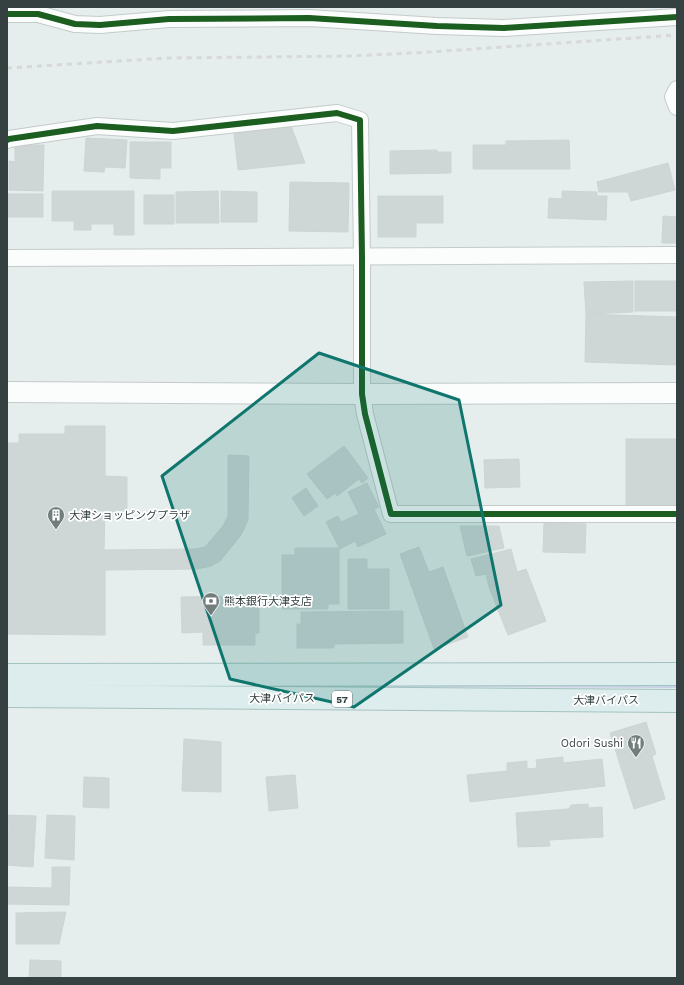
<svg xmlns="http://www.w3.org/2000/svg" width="684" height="985" font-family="'Work Sans','Noto Sans JP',sans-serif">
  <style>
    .green { fill: #c8d2e6 }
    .building { fill: #cfd6d6; stroke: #ccd5d4 }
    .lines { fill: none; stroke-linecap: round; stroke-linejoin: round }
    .minor-casing { stroke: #c4cbca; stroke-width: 18 }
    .tertiary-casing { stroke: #c4cbca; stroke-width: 22 }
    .trunk-casing { stroke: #a3c3c0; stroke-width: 24 }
    .minor { stroke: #fbfcfc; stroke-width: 16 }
    .tertiary { stroke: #fbfcfc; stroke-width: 20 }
    .trunk { stroke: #ddecec; stroke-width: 22 }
    .rail { stroke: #d7d8d8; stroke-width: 3; stroke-dasharray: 5 5; stroke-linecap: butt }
    .cycleway-casing { stroke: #fff; stroke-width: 8 }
    .cycleway { stroke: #1b5e20; stroke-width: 6 }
    .marked { fill: #0f766e; fill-opacity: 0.2; stroke: #0f766e; stroke-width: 3; stroke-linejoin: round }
    .labels { text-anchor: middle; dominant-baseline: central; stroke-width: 3.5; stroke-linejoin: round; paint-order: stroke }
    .shield { fill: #fff; stroke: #717a79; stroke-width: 1 }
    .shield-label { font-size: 10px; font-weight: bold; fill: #344140 }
    .poi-label { font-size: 11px; fill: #344140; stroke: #fff; text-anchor: start }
    .street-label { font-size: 11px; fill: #344140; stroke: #fff }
  </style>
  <rect width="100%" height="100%" fill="#e6eded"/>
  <path class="green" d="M677 685V688L422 687 369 688 128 687 123 686Z"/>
  <g class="building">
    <path d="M291 126 305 163 238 170 234 133Z"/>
    <path d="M86 138 127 140 125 168 105 167 104 172 84 171Z"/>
    <path d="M569 140 570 169H473V145H506V141Z"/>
    <path d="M130 142H171V168H160V179L130 178Z"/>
    <path d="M15 145H44L43 191 9 190V161L15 162Z"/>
    <path d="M437 150V152H451V173L390 174V151Z"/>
    <path d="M668 163 675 190 631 201 628 192H599L597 182Z"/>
    <path d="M290 182 349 183 348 232 289 231Z"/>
    <path d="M52 191H134V235H114V224H91V230H74V221H52Z"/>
    <path d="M218 191 219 223H176V192Z"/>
    <path d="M221 191 257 192V222H221Z"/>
    <path d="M562 191 597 192V196H607L606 220 548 218 549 198 562 199Z"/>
    <rect x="7" y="194" width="36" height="23"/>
    <rect x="144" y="195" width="30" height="29"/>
    <path d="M378 196H443V223H416V237H378Z"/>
    <path d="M663 216 677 217V243H662Z"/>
    <path d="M633 281V312L586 314 584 282Z"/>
    <rect x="635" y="281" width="42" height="30"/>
    <path d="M586 314 677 317V365L585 362Z"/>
    <path d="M65 426H105V476L127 477V512H105L104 550 196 549 205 547 223 526 228 516V455L249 456 248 519 245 527 241 535 220 561 211 566 197 569 105 570V635L7 634V443H19V434H65Z"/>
    <rect x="626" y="439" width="51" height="67"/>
    <path d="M344 446 368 478 362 483 359 479 337 496 335 493 327 499 307 474Z"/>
    <path d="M519 459 520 487 485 488 484 460Z"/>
    <path d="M367 483 379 507 374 509 386 534 358 547 355 541 340 549 326 522 338 516 341 522 359 514 348 492Z"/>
    <path d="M306 488 318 506 304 516 292 498Z"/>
    <path d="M544 523 586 524 585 553 543 552Z"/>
    <path d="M460 526H499L504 548 467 556Z"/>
    <path d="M419 547 429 572 443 567 468 637 434 649 400 554Z"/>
    <path d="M295 548H339V604H328V609H282V555H295Z"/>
    <path d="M511 549 518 575 489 587 486 574 476 576 471 559Z"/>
    <path d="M348 559H367V569H389V609H348Z"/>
    <path d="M526 569 546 621 508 635 489 587 518 575 517 572Z"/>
    <path d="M259 596V633H255V645H203V632L182 633 181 597Z"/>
    <path d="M403 611V643L334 644V648H297V624H301V612Z"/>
    <path d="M646 722 656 754 652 756 665 799 634 809 610 733Z"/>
    <path d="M184 739 221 742V792L182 791Z"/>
    <path d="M563 757V763L602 759 605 786 470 802 467 775 507 771V763L527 761V769L537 768 536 760Z"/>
    <path d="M295 775 298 808 269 811 266 777Z"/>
    <path d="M84 777 109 778V808L83 807Z"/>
    <path d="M588 804V808L602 807 603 837 549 840 550 846 518 847 516 813 569 809 571 805Z"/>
    <path d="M7 815 36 816 33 867 7 865 9 827H7Z"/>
    <path d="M47 815 75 816 74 860 45 858Z"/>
    <path d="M52 867H70L69 905 7 904V887L52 888Z"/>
    <path d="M66 912 59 944H16V913Z"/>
    <path d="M30 960 61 961V978H29Z"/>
  </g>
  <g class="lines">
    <g class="minor-casing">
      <g id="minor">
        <path d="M7 14H38L75 24 100 25 169 19 309 18 437 26 504 28 677 17"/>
        <path d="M677 89 673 97 677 107"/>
        <path d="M7 140 9 139 97 126 173 131 337 113 360 120 362 257V394L365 414 391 514H677"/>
        <path d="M7 258 677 255"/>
      </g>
    </g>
    <g class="tertiary-casing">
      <path id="tertiary" d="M7 392 362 394 677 393"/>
    </g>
    <g class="trunk-casing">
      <g id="trunk">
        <path d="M7 675 677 674"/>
        <path d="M7 696 677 701"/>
      </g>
    </g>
    <use href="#minor" class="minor"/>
    <use href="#tertiary" class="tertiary"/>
    <use href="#trunk" class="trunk"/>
    <path class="rail" d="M7 68 168 58 349 56 430 52 677 35"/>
    <g class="cycleway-casing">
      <g id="cycleway">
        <path d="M7 14H38L75 24 100 25 169 19 309 18 437 26 504 28 677 17"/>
        <path d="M7 140 9 139 97 126 173 131 337 113 360 120 362 257V394L365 414 391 514H677"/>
      </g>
    </g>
    <use href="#cycleway" class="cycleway"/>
  </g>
  <path class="marked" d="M319 353 459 400 501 605 354 707 230 679 162 476Z"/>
  <defs>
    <g id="building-pin" transform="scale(0.9)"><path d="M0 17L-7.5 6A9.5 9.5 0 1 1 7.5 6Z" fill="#727d7d" stroke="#fff"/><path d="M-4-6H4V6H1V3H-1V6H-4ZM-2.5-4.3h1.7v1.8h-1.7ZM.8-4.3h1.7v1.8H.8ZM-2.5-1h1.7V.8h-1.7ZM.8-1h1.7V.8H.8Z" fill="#fff"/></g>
    <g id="bank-pin" transform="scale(0.9)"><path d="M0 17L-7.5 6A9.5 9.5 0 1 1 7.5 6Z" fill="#727d7d" stroke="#fff"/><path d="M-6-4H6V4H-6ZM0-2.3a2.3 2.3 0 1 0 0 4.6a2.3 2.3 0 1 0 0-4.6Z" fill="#fff"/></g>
    <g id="restaurant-pin" transform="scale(0.9)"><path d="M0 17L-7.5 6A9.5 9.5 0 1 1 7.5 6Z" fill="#727d7d" stroke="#fff"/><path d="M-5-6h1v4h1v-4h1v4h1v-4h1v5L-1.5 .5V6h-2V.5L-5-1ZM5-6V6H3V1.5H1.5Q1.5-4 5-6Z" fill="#fff"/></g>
  </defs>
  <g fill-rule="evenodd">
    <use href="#building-pin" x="56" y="515"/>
    <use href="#bank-pin" x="211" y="601"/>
    <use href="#restaurant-pin" x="636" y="743"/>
  </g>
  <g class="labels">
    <rect class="shield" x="332" y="691" width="20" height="16" rx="3"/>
    <g class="shield-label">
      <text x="342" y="699">57</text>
    </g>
    <g class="poi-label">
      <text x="69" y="515">大津ショッピングプラザ</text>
      <text x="224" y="601">熊本銀行大津支店</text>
      <text x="623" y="743" text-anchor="end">Odori Sushi</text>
    </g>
    <g class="street-label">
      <text x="282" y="698">大津バイパス</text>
      <text x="606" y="700">大津バイパス</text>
    </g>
  </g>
  <rect width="684" height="985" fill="none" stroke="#344140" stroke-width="16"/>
</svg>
